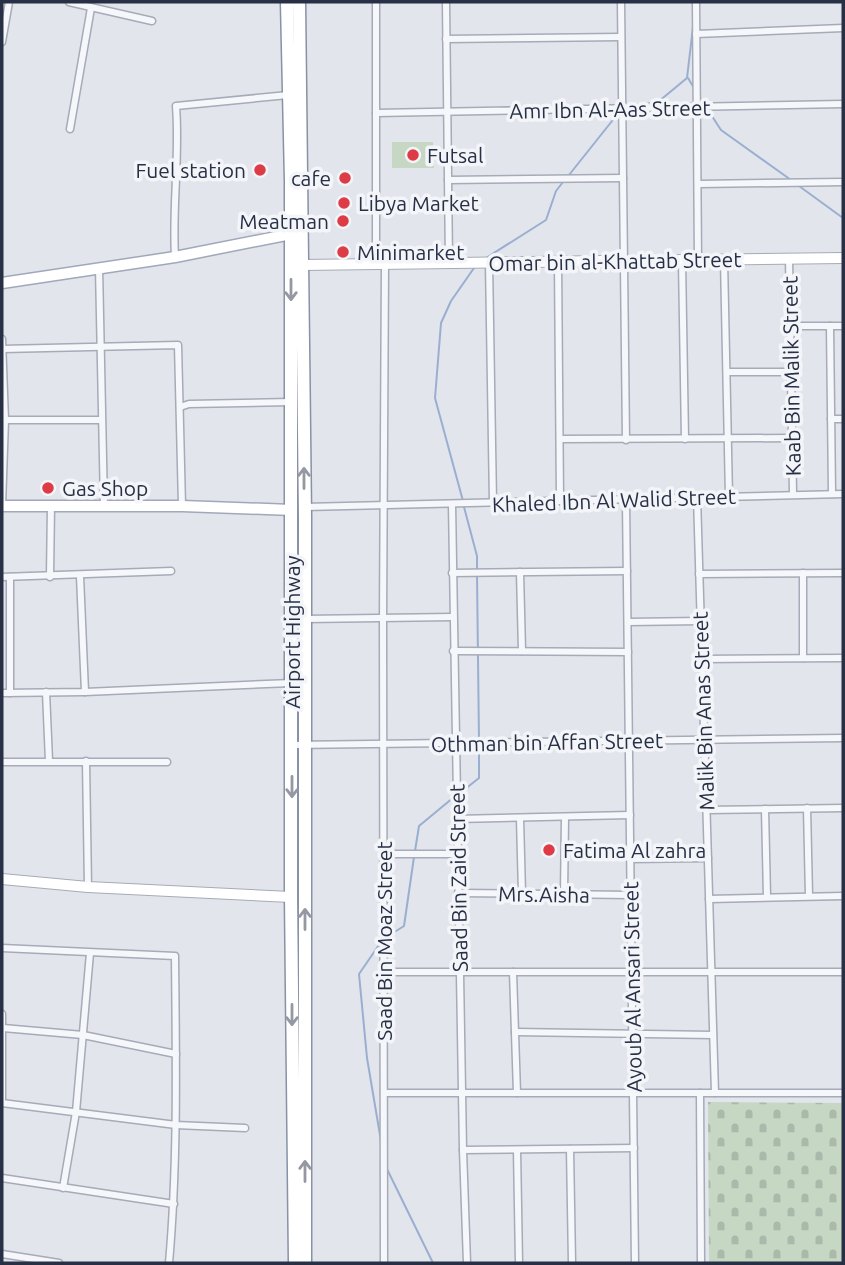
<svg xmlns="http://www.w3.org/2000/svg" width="845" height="1265" font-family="Ubuntu,sans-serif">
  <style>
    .cemetery { fill: url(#cemetery-stones) }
    .pitch { fill: #c6d7c3 }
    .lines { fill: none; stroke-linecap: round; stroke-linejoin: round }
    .stream { stroke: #9aafd0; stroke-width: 2 }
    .street-casing { stroke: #a6abb7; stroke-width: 9 }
    .secondary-casing { stroke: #a6abb7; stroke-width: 12 }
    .primary-casing { stroke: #a0a8b9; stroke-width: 13 }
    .highway-casing { stroke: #8891a5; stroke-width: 15 }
    .street { stroke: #f6f7fa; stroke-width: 6 }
    .secondary { stroke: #fff; stroke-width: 10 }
    .primary { stroke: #fff; stroke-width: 10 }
    .highway { stroke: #fff; stroke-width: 12 }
    .oneway { stroke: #9498a2 }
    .poi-dot { fill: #dd3c46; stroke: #f3f5f9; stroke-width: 2.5 }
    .labels { text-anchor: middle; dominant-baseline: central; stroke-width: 7; stroke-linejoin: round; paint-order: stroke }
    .street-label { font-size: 21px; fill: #283046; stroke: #f3f5f9 }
    .poi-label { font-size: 21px; fill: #283046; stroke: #f3f5f9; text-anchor: start }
  </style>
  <defs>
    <pattern id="cemetery-stones" width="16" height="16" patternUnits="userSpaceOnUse" patternTransform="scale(1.75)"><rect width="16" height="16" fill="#c6d7c3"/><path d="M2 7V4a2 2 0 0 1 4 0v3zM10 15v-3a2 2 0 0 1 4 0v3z" fill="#aab9a9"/></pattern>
  </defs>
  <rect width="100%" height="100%" fill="#e2e5ec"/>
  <path class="cemetery" d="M708 1102 843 1103V1263H709Z"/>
  <path class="pitch" d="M392 142H433L434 168H392Z"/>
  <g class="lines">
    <g class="stream">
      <path d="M688 78 694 88"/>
      <path d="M699 96 705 106"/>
      <path d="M637 105 658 102 687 78 693 27"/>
      <path d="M708 110 721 130 791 180"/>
      <path d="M569 175 620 111"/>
      <path d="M799 186 843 218"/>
      <path d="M486 258 546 220 556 191 563 182"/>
      <path d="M463 501 435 398 441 323 451 301 474 268"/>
      <path d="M464 507 477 556V569"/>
      <path d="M477 575 479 741"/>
      <path d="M459 794 479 778V747"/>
      <path d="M415 851 419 826 454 797"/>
      <path d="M385 938 404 926 414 857"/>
      <path d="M381 1141 367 1058 359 974 381 942"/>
      <path d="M386 1167 433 1263"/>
    </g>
    <g class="street-casing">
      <g id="street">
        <path d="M69 2 152 21"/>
        <path d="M446 2 449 263"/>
        <path d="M621 2 626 440"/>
        <path d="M696 2 698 261"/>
        <path d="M696 34 843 28"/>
        <path d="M446 39 621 37"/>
        <path d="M2 42 9 2"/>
        <path d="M376 113 843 104"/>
        <path d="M70 129 91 8"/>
        <path d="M448 180 623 178"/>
        <path d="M699 184 843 182"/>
        <path d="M175 257C172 206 180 157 176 106L288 95"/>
        <path d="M789 258 793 494"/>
        <path d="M724 260 729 497"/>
        <path d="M682 261 685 439"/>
        <path d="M558 262 560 501"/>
        <path d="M489 263 493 503"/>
        <path d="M376 264V2"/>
        <path d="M99 268 104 506"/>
        <path d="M790 326H843"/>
        <path d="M830 326 832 494"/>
        <path d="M2 339 5 420 2 506"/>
        <path d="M2 349 178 345 182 506"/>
        <path d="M727 372H791"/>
        <path d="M180 407 189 404 291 402"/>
        <path d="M831 419H843"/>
        <path d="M5 420H101"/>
        <path d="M560 439 792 438"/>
        <path d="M697 497 715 1093"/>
        <path d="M626 501 635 1263"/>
        <path d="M452 504 463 1150 467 1263"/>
        <path d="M305 507 843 494"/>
        <path d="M520 572 522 651"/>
        <path d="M452 573 627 571"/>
        <path d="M699 574 843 573"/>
        <path d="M80 576 85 692"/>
        <path d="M2 577 171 571"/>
        <path d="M50 577 51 506"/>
        <path d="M305 619 453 617"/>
        <path d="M628 622 701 621"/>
        <path d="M453 651 628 652"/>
        <path d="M803 658V573"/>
        <path d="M702 659 843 658"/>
        <path d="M46 692 49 761"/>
        <path d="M2 693 85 692 291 683"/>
        <path d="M10 693V577"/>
        <path d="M292 745 843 738"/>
        <path d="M86 761 88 887"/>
        <path d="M2 762H167"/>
        <path d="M807 808 809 896"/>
        <path d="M765 809 767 897"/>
        <path d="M706 810 843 808"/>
        <path d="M520 818 522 894"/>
        <path d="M456 819 630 815"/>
        <path d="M383 854H457"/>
        <path d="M630 859 708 858"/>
        <path d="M458 893 631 895"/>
        <path d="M564 894 565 817"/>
        <path d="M709 899 843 896"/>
        <path d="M2 948 175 956C176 1059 178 1161 169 1263"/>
        <path d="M384 972H843"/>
        <path d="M513 972 517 1093"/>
        <path d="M2 1014V1099"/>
        <path d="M3 1028 83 1035 176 1054"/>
        <path d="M515 1032 713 1035"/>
        <path d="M384 1093H843"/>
        <path d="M700 1093 701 1263"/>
        <path d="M2 1103 176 1125 245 1128"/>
        <path d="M570 1149 572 1263"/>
        <path d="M463 1150 634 1148"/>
        <path d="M517 1150 519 1263"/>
        <path d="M2 1178 174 1204"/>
        <path d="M63 1188 76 1112 90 953"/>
        <path d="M2 1254 59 1263"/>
        <path d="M384 1263 383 619 385 264"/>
      </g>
    </g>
    <g class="secondary-casing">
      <g id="secondary">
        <path d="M302 265 843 258"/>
        <path d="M2 879 88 887 291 897"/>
      </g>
    </g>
    <g class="primary-casing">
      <g id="primary">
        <path d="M2 283 175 257 291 234"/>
        <path d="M2 506H182L292 510"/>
      </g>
    </g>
    <g class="highway-casing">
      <g id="highway">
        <path d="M287 2 291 181V897L295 1263"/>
        <path d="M299 2 305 517V1263"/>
      </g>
    </g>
    <use href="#street" class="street"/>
    <use href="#secondary" class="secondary"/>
    <use href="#primary" class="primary"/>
    <use href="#highway" class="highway"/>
  </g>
  <defs><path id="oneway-shaft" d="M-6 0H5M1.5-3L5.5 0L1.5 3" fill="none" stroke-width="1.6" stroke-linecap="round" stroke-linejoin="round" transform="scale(1.75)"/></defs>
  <g class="oneway">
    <use href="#oneway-shaft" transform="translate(291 290) rotate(90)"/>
    <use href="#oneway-shaft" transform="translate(304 478) rotate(-90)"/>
    <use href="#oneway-shaft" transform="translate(292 787) rotate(90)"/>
    <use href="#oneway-shaft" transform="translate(305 919) rotate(-90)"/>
    <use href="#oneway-shaft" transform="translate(292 1015) rotate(90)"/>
    <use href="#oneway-shaft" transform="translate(305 1171) rotate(-90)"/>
  </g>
  <g class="poi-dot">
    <circle cx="413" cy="155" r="7"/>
    <circle cx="260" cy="170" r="7"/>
    <circle cx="345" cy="178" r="7"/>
    <circle cx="344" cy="203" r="7"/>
    <circle cx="343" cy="221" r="7"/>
    <circle cx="343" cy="252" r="7"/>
    <circle cx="48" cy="488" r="7"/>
    <circle cx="549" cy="850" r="7"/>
  </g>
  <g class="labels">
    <g class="street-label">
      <text transform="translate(610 109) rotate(-1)">Amr Ibn Al-Aas Street</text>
      <text transform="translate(615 261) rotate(-1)">Omar bin al-Khattab Street</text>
      <text transform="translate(791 376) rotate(-91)">Kaab Bin Malik Street</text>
      <text transform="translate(614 500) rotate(-2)">Khaled Ibn Al Walid Street</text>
      <text transform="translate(292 632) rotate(-90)">Airport Highway</text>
      <text transform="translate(703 711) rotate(-92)">Malik Bin Anas Street</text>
      <text transform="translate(547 742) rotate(-1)">Othman bin Affan Street</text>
      <text transform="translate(458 878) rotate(-91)">Saad Bin Zaid Street</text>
      <text transform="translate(544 894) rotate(1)">Mrs.Aisha</text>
      <text transform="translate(384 941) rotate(-90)">Saad Bin Moaz Street</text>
      <text transform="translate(632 987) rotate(-91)">Ayoub Al Ansari Street</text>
    </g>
    <g class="poi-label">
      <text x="427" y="155">Futsal</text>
      <text x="246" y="170" text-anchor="end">Fuel station</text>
      <text x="331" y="178" text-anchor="end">cafe</text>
      <text x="358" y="203">Libya Market</text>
      <text x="329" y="221" text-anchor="end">Meatman</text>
      <text x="357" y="252">Minimarket</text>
      <text x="62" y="488">Gas Shop</text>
      <text x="563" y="850">Fatima Al zahra</text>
    </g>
  </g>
  <rect width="845" height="1265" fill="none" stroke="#283046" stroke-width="7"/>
</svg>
